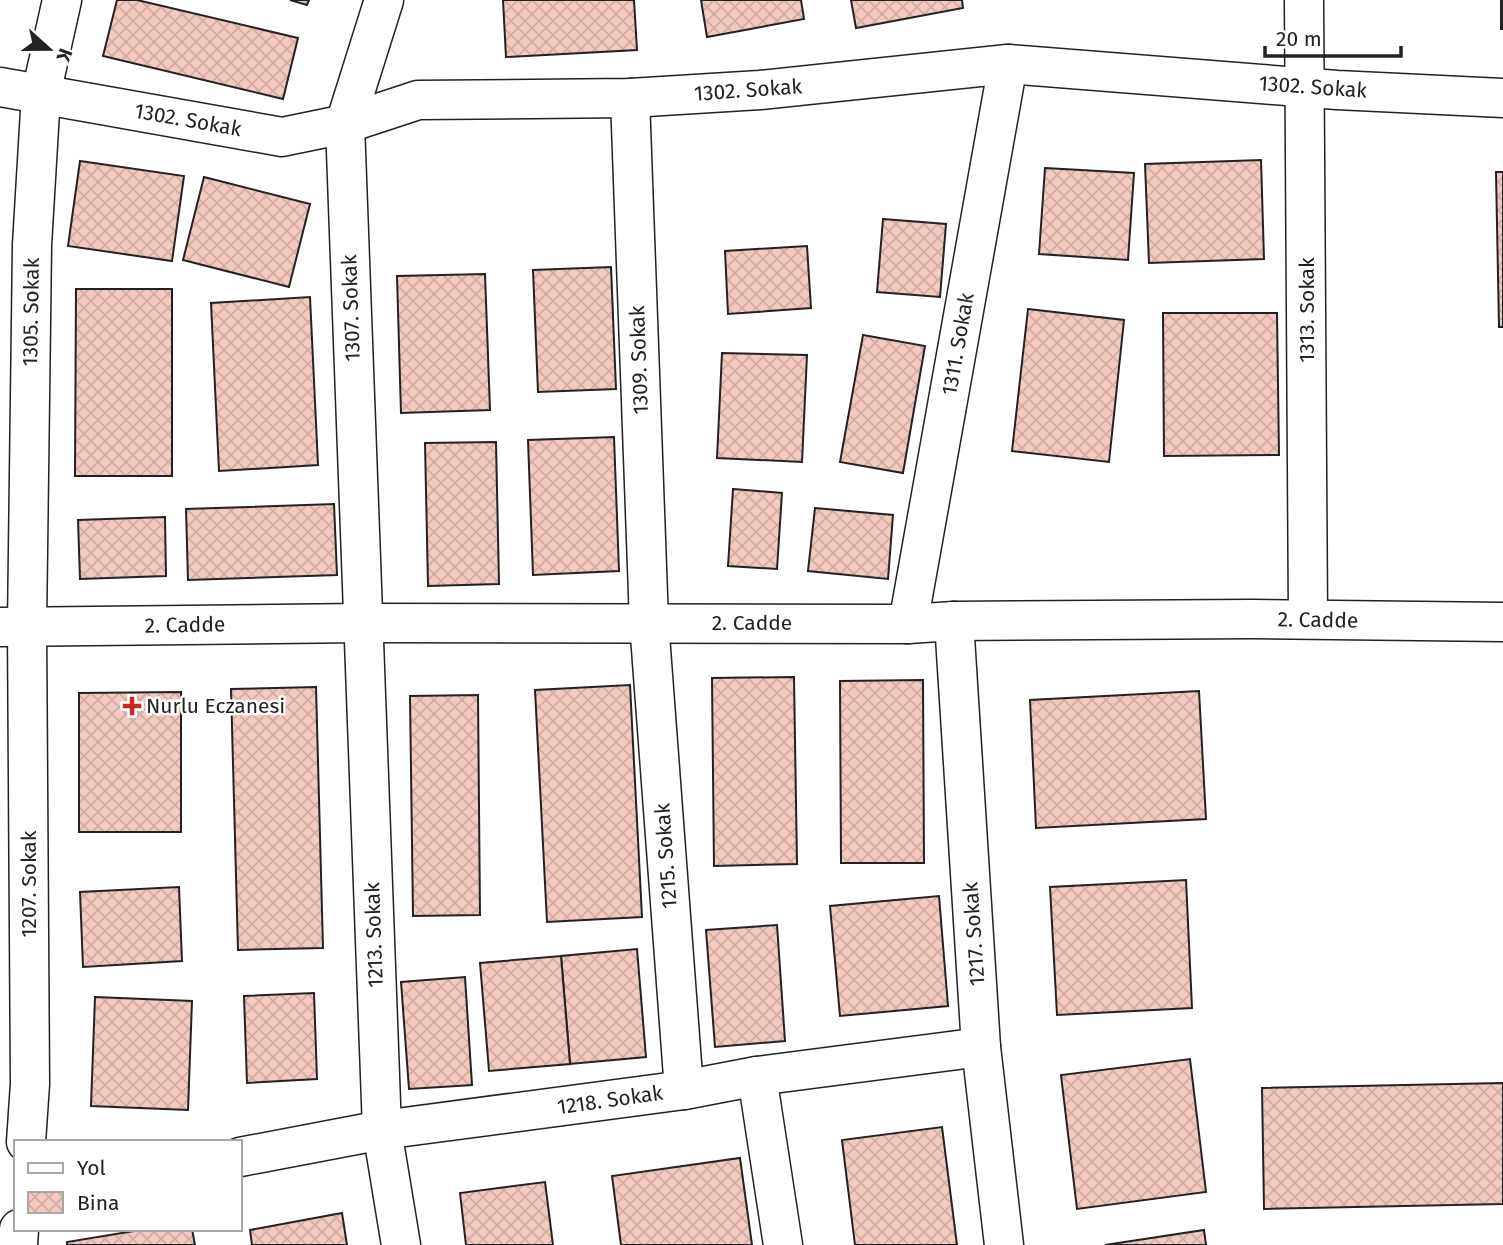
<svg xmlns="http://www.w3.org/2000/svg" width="1503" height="1245" font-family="'Fira Sans',sans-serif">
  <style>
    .building { fill: url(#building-cross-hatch); stroke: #222; stroke-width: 2 }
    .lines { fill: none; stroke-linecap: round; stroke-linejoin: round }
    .minor-casing { stroke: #222; stroke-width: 41 }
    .minor { stroke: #fff; stroke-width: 38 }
    .poi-dot { fill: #c62828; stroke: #fff; stroke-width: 2.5 }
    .labels { text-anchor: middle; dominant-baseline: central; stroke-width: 5; stroke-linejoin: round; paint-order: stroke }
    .street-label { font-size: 21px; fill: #222; stroke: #fff }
    .poi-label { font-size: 21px; fill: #222; stroke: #fff; text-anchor: start }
  </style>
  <defs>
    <pattern id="building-cross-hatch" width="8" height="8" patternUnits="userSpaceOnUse" patternTransform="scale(1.75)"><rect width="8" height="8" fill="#f3c9c0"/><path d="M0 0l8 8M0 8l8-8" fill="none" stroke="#d0aca5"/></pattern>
  </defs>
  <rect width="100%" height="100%" fill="#fff"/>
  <g class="building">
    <path d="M117 0H137L298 38 283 99 103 56Z"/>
    <path d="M290 0H309L307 5Z"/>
    <path d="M503 0H634L637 50 506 57Z"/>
    <path d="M701 0H801L804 19 707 37Z"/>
    <path d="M851 0H962L963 8 856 28Z"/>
    <rect x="1501" y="0" width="2" height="29"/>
    <path d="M1261 160 1264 259 1149 263 1145 164Z"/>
    <path d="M80 161 184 176 172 261 68 246Z"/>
    <path d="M1045 168 1134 173 1128 260 1039 254Z"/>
    <path d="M1496 172H1503V327H1499Z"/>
    <path d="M204 177 310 204 289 287 183 260Z"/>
    <path d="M883 219 946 224 940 297 877 292Z"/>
    <path d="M807 246 811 308 728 314 725 251Z"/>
    <path d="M611 267 616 389 538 392 533 270Z"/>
    <path d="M485 274 490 410 401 413 397 276Z"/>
    <path d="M76 289H172V476H75Z"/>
    <path d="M310 297 318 465 219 471 211 303Z"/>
    <path d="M1028 309 1124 320 1109 462 1012 451Z"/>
    <path d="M1163 313H1277L1279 455 1164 456Z"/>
    <path d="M863 335 925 346 903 473 840 462Z"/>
    <path d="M722 353 807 355 802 462 717 458Z"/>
    <path d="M614 437 619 571 533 575 528 440Z"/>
    <path d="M496 442 499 584 428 586 425 443Z"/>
    <path d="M733 489 782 493 777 569 728 566Z"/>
    <path d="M334 504 337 575 188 580 186 509Z"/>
    <path d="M815 508 893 515 888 579 808 571Z"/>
    <path d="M165 517 166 576 80 579 78 520Z"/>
    <path d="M794 677 797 864 714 866 712 678Z"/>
    <path d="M923 680 924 863H841L840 681Z"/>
    <path d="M630 685 642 917 547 922 535 690Z"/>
    <path d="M316 687 323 948 238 950 231 689Z"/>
    <path d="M1199 691 1206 819 1036 828 1030 700Z"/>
    <path d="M181 692V832H79V693Z"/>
    <path d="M478 695 480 915 413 916 410 696Z"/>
    <path d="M1186 880 1192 1008 1057 1015 1050 887Z"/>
    <path d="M179 887 182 961 83 967 80 892Z"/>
    <path d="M939 896 948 1006 840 1016 830 906Z"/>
    <path d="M777 925 785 1041 715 1047 706 930Z"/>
    <path d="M637 949 646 1057 570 1064 561 956Z"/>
    <path d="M561 956 570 1064 489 1071 480 963Z"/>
    <path d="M465 977 472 1085 409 1089 401 982Z"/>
    <path d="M314 993 317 1079 247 1083 244 996Z"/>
    <path d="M95 997 192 1001 188 1110 91 1106Z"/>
    <path d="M1190 1059 1206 1192 1077 1209 1061 1075Z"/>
    <path d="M1503 1083V1204L1264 1209 1262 1088Z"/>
    <path d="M942 1127 957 1245H855L842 1140Z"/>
    <path d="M740 1158 752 1245H621L612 1176Z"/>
    <path d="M545 1182 553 1245H466L460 1193Z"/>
    <path d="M342 1213 347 1245H252L250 1230Z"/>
    <path d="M146 1229H192L195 1245H67V1242Z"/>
    <path d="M1204 1230 1206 1245H1105Z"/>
  </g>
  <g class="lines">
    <g class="minor-casing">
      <g id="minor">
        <path d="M384 0 345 124 382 1130 401 1245"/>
        <path d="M1304 0 1308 619"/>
        <path d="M0 87 282 137 345 124 418 100 630 98 760 90 1008 64 1337 90 1503 98"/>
        <path d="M630 98 649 622 684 1090"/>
        <path d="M954 621 981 1047 1004 1245"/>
        <path d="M908 624 1008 64"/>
        <path d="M0 627 362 623 908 624 954 621 1252 619 1503 622"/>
        <path d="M757 1076 783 1245"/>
        <path d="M26 1142 30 1084 27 627 32 245 41 94 62 0"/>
        <path d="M240 1157 382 1130 684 1090 757 1076 981 1047"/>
        <path d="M18 1245 19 1229"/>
      </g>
    </g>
    <use href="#minor" class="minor"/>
  </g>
  <path class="poi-dot" d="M128.5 695.5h7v7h7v7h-7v7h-7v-7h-7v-7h7z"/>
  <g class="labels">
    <g class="street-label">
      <text transform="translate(1313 87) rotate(4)">1302. Sokak</text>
      <text transform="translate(748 90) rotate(-4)">1302. Sokak</text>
      <text transform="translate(188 120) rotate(10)">1302. Sokak</text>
      <text transform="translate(351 308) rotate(-92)">1307. Sokak</text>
      <text transform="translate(1307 310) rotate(-90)">1313. Sokak</text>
      <text transform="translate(31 312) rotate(-89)">1305. Sokak</text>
      <text transform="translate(958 344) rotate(-80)">1311. Sokak</text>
      <text transform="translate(639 360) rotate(-92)">1309. Sokak</text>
      <text transform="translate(1318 620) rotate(1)">2. Cadde</text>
      <text x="752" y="623">2. Cadde</text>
      <text transform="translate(185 625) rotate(-1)">2. Cadde</text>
      <text transform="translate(666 856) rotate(-94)">1215. Sokak</text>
      <text transform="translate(29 884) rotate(-90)">1207. Sokak</text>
      <text transform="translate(974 934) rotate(-94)">1217. Sokak</text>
      <text transform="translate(374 935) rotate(-92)">1213. Sokak</text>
      <text transform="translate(610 1100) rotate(-8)">1218. Sokak</text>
    </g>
    <g class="poi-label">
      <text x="146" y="706">Nurlu Eczanesi</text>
    </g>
  </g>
  <rect x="14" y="1140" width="228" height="91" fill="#ffffff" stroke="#a7a7a7" stroke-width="2"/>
  <rect x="28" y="1163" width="35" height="10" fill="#ffffff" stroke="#a7a7a7" stroke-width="2"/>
  <text x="77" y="1175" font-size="21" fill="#222222">Yol</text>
  <rect x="28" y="1192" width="35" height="21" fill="url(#building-cross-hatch)" stroke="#a7a7a7" stroke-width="2"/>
  <text x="77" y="1210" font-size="21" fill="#222222">Bina</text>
  <g transform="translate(49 49) rotate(111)" stroke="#ffffff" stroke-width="5" paint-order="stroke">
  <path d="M0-5L12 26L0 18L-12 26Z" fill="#222222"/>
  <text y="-10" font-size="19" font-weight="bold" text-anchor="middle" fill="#222222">K</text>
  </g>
  <path d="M1265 46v10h136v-10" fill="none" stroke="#222222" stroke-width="3.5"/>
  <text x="1276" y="46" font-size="21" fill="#222222" stroke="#ffffff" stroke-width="5" paint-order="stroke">20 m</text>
</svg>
